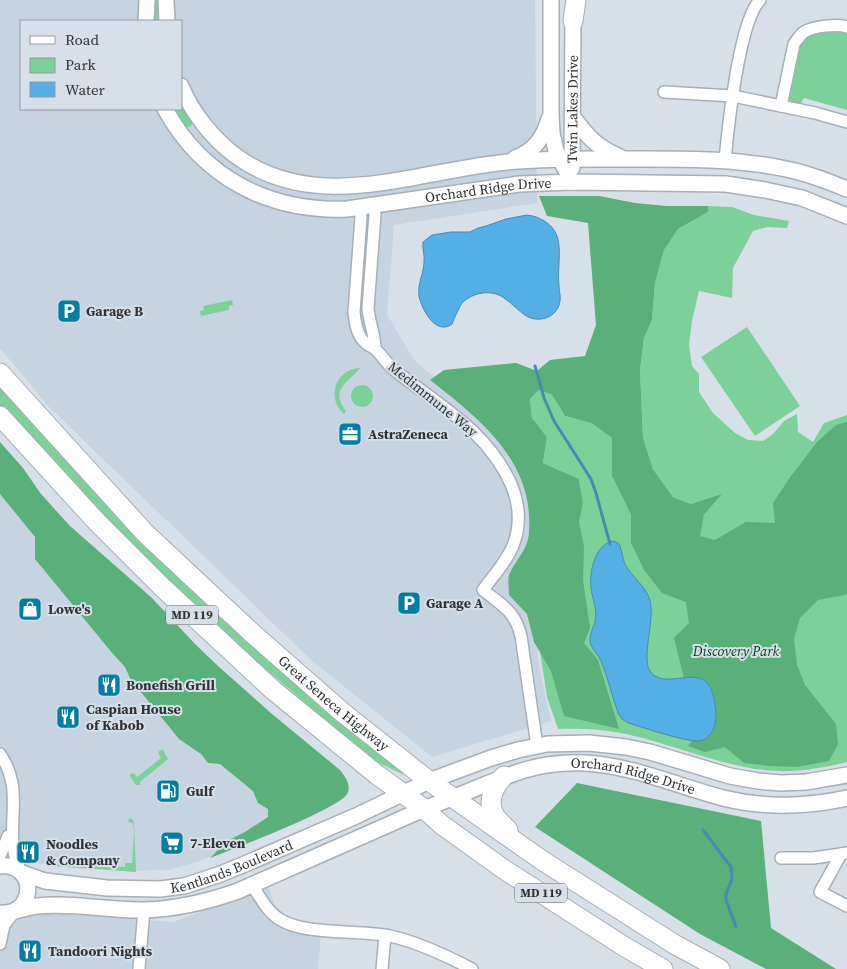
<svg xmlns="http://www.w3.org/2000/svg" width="847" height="969" font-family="'Source Serif 4',serif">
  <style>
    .built { fill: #c6d4e2; fill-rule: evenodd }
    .green { fill: #7cd199 }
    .forest { fill: #59b078 }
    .water { fill: #55afe7; stroke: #498ab2 }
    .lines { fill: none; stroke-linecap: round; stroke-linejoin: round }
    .stream { stroke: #498ab2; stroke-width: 3 }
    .minor-casing { stroke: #a6aeb6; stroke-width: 14 }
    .tertiary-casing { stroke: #a6aeb6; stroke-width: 18 }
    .primary-casing { stroke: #a6aeb6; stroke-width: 21 }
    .minor { stroke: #fff; stroke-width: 11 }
    .tertiary { stroke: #fff; stroke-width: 15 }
    .primary { stroke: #fff; stroke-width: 19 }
    .labels { text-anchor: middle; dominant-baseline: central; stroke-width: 4; stroke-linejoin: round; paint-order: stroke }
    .shield { fill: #d7e0e8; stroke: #61666b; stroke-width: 1 }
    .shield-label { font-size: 12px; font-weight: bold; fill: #2e3235 }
    .street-label { font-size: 14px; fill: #2e3235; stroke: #d7e0e8 }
    .poi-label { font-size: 14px; font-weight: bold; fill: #2e3235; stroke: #d7e0e8; text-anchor: start }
    .park-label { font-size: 14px; font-style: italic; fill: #0f341e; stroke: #d7e0e8 }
  </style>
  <rect width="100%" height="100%" fill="#d7e0e8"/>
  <g class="built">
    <path d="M0 0H535L537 203 394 225 387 314 414 360 468 405 509 447 527 491 531 531 538 661 551 721 432 757 310 659 49 407 0 348ZM21 21H181V109H21Z"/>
    <path d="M0 449 64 524 336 780 258 837 200 861 168 870 129 871 0 860Z"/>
    <path d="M269 887 282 930 321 935 318 969H0V908L173 922Z"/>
  </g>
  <g class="green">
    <rect x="151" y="0" width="11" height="21"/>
    <path d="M825 31H847V110L804 98 800 105 788 102 786 99 799 44 808 35Z"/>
    <path d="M181 98 193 119V123L189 127 183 126 171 109H181Z"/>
    <path d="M708 206 732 207 754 215 789 221 787 228 767 227 753 231 733 268 732 298 699 291 692 321 689 345 692 366 699 374V392L713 413 735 433 748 440 763 441 773 434 784 421 797 414 798 432 813 442 824 423 847 415V762C823 768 800 772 775 771 724 768 676 745 626 734 604 729 581 728 558 729L547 697 539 645 583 503 579 479 543 463 547 437 532 418 530 399 539 390 552 395 565 416 591 423 612 438V476L631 515V538L714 540 699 536 704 515 721 495 691 504 673 497 653 469 643 438 640 370 644 338 652 320 655 283 664 250 678 229 708 212Z"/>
    <path d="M232 300 233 305 229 306V310L201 316 200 311 204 310 203 306Z"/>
    <path d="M747 327 800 406 755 436 701 357Z"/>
    <path d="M360 368C349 383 329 388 346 411L344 414C326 398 335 369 360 368Z"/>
    <path d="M0 382 407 772 402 774 375 761 356 746 234 642 231 643 50 462 0 407Z"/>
    <circle cx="362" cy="396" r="11"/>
    <path d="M160 750H163L168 759 140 782V785H136L130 776V774L134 773 137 777 161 758 158 753Z"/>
    <path d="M130 818 133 820 134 824 136 872 52 866 53 862 125 867V863H132L134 832 133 823 128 822Z"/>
  </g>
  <g class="forest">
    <path d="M539 196H599L635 203 667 206H708V212L678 229 664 250 655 283 652 320 644 338 640 370 643 438 653 469 673 497 691 504 722 494 704 515 700 536 715 540 746 522 775 523 773 503 791 476 817 442 836 425 847 422V594L845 595 818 600 800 618 794 639 797 665 805 685 836 724 838 744 829 761 797 767 770 766 744 763 725 747 705 752 688 746 693 740 699 741 715 709 695 677 684 678 674 638 689 623 686 602 662 593 644 570 631 543V515L612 476V438L591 423 565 416 552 395 539 390 530 399 532 418 547 437 543 463 579 479 583 503 579 521 584 547 583 580 590 628 584 643 598 660 619 729 564 716 551 671 534 642 527 614 509 595C509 589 507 578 510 573 516 559 528 550 529 532 534 461 480 419 430 380L444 370 516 363 537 371 550 360 585 356 596 325 588 223 547 216Z"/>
    <path d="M0 442 23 468 41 494 70 526 152 598 195 644 218 666 272 714 340 770C345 776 352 786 347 794 339 809 231 850 210 858L227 841 245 832 268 817V809L258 803 253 791 220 764 208 763 201 754 179 739 136 686 134 687 125 667 113 654 35 559V537L0 494Z"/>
    <path d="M577 783 761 821 771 928 836 969H766L700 934 535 827Z"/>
  </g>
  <g class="water">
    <path d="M527 215C539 216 553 224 557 236 562 251 557 270 559 286 559 291 561 296 560 301 558 316 542 323 528 317 519 312 512 303 504 298 492 289 473 292 462 303 458 309 455 317 452 324 436 336 422 310 419 296 417 284 424 273 424 262 425 255 422 249 423 242L432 235 451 232H470L478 228 486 226 506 219Z"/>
    <path d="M614 541 619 544C623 552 622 562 628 569 637 582 650 590 651 607 653 622 642 660 650 671 666 694 708 656 714 700 716 710 717 721 713 730 710 736 705 741 698 741 682 741 646 728 628 723L622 719 618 713C612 696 608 678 601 661 599 655 593 651 591 645 587 636 596 625 596 615 596 606 592 597 591 588 589 572 595 543 614 541Z"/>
  </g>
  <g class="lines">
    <g class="stream">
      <path d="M535 366 544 398 554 421 591 479 596 493 610 544"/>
      <path d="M703 830 731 867 732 879 726 894V900L736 927"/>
    </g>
    <g class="minor-casing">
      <g id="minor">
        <path d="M664 92 733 96 815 113 847 122"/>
        <path d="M781 106 794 44C797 40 800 35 804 32 814 26 836 24 847 27"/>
        <path d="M725 160C728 128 739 21 760 0"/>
        <path d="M374 206 375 215 368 308C369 322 375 335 375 348"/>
        <path d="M360 208 361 217 354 312C355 322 357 337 366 343 369 346 373 347 375 349 382 355 386 363 393 369 438 405 486 429 511 484 519 503 521 523 514 543 508 560 494 575 483 590 503 606 515 611 521 636L537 746"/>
        <path d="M0 754C28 795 0 832 21 872"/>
        <path d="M847 853 841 854 820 892 847 906"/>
        <path d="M0 856 8 836"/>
        <path d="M781 858H813L841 854"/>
        <path d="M252 885C260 897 268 913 281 920 305 935 360 930 390 936 418 942 447 956 472 969"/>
        <path d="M0 944 4 925 15 911"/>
        <path d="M139 969 144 910"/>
        <path d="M382 969 385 935"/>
      </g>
    </g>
    <g class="tertiary-casing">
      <g id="tertiary">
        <path d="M166 0 167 21"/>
        <path d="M551 0V113L552 133 556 151 572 182"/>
        <path d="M146 21 147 0"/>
        <path d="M181 86C192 113 213 139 236 156 321 218 427 166 519 161 557 158 594 159 632 159 684 159 735 158 786 169 807 173 827 181 847 189"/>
        <path id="s1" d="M165 109C203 178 269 212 347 209L519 184 572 182 726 184 765 190 802 198 847 216"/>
        <path d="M573 117C589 138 595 146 620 157"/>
        <path d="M515 158C535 151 543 138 549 119"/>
        <path id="s2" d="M572 168 573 11"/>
        <path d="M0 866C38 863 36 916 0 913"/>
        <path id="s3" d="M22 873 45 881 107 888 160 889 184 886 218 875 245 864 356 816 429 781 491 758 518 750 547 744 589 743 626 747 650 752 730 776 758 781 781 783 806 782 847 775"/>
        <path id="s4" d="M15 911C22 909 30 907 37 906 73 902 109 911 144 910 177 909 207 902 238 891 289 869 339 846 390 824 416 812 441 802 467 792 508 775 538 761 584 763 631 765 677 786 723 798 764 808 806 807 847 798"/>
      </g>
    </g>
    <g class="primary-casing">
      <g id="primary">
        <path d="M573 21 576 0"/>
        <path id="s5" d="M0 373 145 533 252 633 342 712 429 781 543 861 674 944 720 969"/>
        <path d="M0 416 96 521 162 587 273 690 376 774 423 808 442 825 505 870 625 947 663 969"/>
        <path d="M504 776C494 786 486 802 495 816 498 821 504 826 508 830"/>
      </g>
    </g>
    <use href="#minor" class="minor"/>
    <use href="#tertiary" class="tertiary"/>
    <use href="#primary" class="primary"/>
  </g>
  <defs>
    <g id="parking-square" transform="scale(1.25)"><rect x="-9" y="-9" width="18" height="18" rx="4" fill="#027da4" stroke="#d7e0e8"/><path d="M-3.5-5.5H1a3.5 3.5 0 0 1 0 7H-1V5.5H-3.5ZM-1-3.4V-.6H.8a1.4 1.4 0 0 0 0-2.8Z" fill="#fff"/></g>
    <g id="office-square" transform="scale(1.25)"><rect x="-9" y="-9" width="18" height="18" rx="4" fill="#027da4" stroke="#d7e0e8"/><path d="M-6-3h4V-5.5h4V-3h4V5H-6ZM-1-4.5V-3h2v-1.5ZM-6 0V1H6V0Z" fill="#fff"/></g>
    <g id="shop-square" transform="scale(1.25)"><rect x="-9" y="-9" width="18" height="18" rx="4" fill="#027da4" stroke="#d7e0e8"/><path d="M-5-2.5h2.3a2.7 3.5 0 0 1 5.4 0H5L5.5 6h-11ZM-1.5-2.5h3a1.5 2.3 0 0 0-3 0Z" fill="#fff"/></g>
    <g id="restaurant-square" transform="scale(1.25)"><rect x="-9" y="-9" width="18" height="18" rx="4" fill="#027da4" stroke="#d7e0e8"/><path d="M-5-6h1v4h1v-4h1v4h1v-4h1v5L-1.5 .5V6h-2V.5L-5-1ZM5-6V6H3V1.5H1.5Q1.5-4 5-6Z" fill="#fff"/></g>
    <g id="fuel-square" transform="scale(1.25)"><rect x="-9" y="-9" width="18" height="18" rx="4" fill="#027da4" stroke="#d7e0e8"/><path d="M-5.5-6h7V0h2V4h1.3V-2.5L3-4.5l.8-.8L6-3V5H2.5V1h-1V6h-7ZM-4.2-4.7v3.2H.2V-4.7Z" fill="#fff"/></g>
    <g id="supermarket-square" transform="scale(1.25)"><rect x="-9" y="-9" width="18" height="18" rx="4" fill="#027da4" stroke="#d7e0e8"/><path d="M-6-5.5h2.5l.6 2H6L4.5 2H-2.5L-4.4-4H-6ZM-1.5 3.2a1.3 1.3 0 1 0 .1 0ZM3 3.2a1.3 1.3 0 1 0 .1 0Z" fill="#fff"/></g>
  </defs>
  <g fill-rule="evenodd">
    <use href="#parking-square" x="69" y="311"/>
    <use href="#office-square" x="350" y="434"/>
    <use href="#parking-square" x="409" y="603"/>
    <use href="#shop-square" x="30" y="609"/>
    <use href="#restaurant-square" x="109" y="685"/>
    <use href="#restaurant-square" x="68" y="717"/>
    <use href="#fuel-square" x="168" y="791"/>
    <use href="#supermarket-square" x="172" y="843"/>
    <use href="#restaurant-square" x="28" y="852"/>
    <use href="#restaurant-square" x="30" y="951"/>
  </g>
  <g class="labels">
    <g class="shield">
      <rect x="166" y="605.5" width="52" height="19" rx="4"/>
      <rect x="515" y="883.5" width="52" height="19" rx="4"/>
    </g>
    <g class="shield-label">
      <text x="192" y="615">MD 119</text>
      <text x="541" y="893">MD 119</text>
    </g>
    <g class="street-label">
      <text stroke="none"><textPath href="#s2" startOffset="59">Twin Lakes Drive</textPath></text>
      <text stroke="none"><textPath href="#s1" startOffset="362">Orchard Ridge Drive</textPath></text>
      <text transform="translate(433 399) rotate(39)">Medimmune Way</text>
      <text stroke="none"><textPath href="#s5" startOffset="470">Great Seneca Highway</textPath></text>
      <text stroke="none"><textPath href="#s4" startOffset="648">Orchard Ridge Drive</textPath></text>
      <text stroke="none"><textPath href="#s3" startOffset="215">Kentlands Boulevard</textPath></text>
    </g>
    <g class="poi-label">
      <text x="86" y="311">Garage B</text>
      <text x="368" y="434">AstraZeneca</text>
      <text x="426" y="603">Garage A</text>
      <text x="48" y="609">Lowe's</text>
      <text x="126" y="685">Bonefish Grill</text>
      <text x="86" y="709">Caspian House<tspan x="86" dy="16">of Kabob</tspan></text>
      <text x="186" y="791">Gulf</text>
      <text x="190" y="843">7-Eleven</text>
      <text x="46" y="844">Noodles<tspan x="46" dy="16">&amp; Company</tspan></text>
      <text x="48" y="951">Tandoori Nights</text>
    </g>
    <g class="park-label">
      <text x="736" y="651">Discovery Park</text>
    </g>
  </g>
  <rect x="20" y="20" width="162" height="90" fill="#d7e0e8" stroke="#939aa0"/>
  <rect x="30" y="36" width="25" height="8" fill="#ffffff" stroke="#939aa0"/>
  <text x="65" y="45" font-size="15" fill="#2e3235">Road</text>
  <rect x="30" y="58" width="25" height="15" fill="#7cd199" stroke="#939aa0"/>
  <text x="65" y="70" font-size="15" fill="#2e3235">Park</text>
  <rect x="30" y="82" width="25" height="15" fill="#55afe7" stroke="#939aa0"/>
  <text x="65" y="95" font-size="15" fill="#2e3235">Water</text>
</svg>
